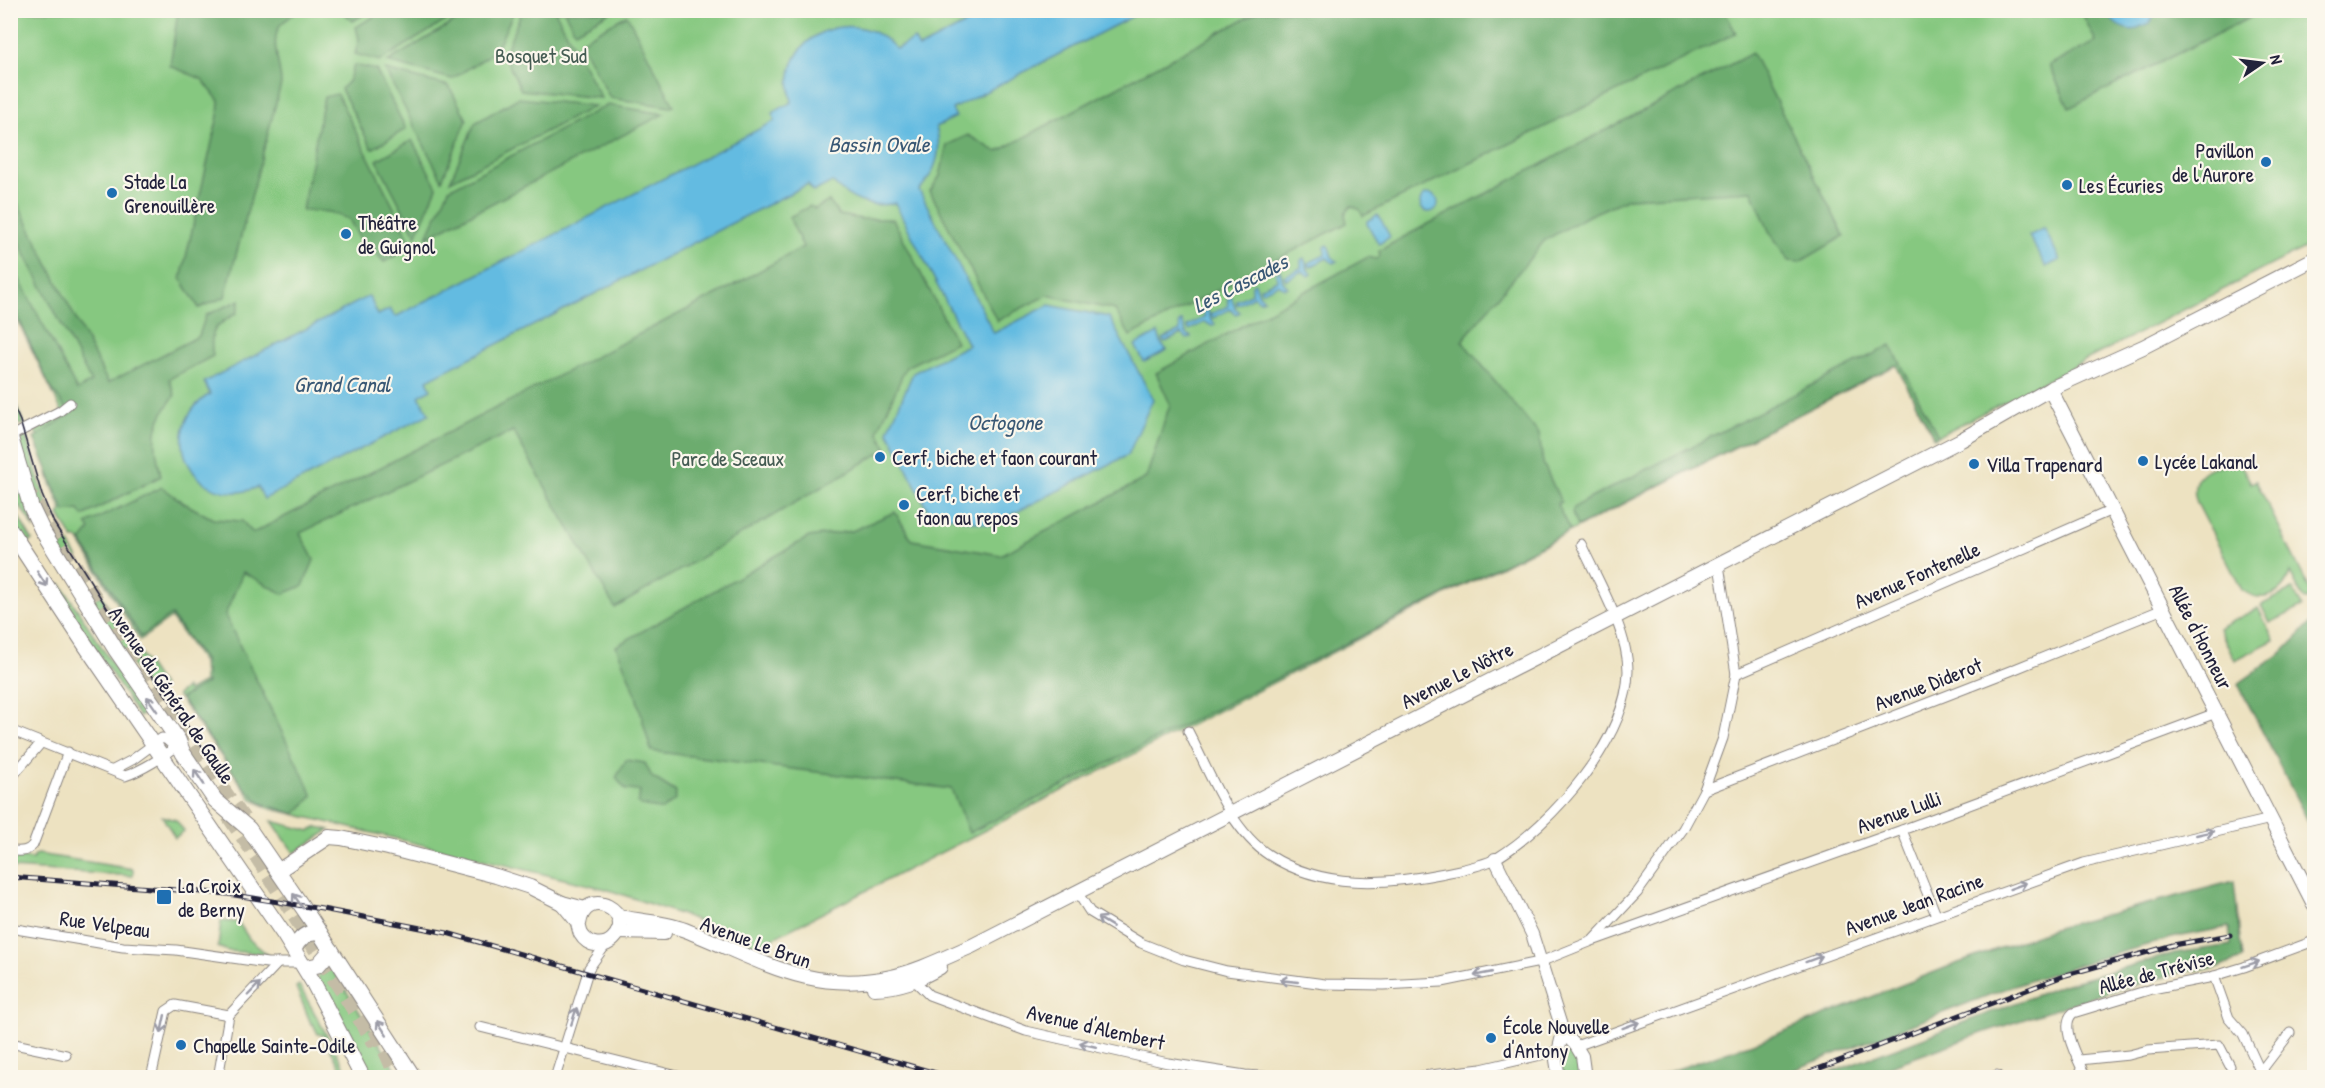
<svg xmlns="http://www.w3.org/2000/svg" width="2325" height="1088" font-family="'Patrick Hand',sans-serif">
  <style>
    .green { fill: #86c880; stroke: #54755e; stroke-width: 1.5 }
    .forest { fill: #6cac6e; stroke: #476754; stroke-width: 1.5 }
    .water { fill: #64bbe1; stroke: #436e8e; stroke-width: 1.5 }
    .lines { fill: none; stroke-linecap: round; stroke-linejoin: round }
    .motorway-tunnel { stroke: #c4bca6; stroke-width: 16; stroke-dasharray: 16 8; stroke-linecap: butt }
    .minor-casing { stroke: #88827e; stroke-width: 11 }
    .tertiary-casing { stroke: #88827e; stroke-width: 14 }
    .secondary-casing { stroke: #88827e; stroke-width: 16 }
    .primary-casing { stroke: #88827e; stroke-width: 17 }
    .minor { stroke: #fff; stroke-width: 9 }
    .tertiary { stroke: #fff; stroke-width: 12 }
    .secondary { stroke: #fff; stroke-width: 14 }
    .primary { stroke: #fff; stroke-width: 15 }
    .tram { stroke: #22223b; stroke-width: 1.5 }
    .rail-casing { stroke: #22223b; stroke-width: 5 }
    .rail { stroke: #fbf7ec; stroke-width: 3; stroke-dasharray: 9; stroke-linecap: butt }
    .oneway { stroke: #9c9ca7 }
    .poi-dot { fill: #1f6fb2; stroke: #fbf7ec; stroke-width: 2 }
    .labels { text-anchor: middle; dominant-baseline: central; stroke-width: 4.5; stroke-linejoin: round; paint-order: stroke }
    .park-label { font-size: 21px; fill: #455c53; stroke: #fbf7ec }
    .poi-label { font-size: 21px; fill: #22223b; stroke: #fbf7ec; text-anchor: start }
    .street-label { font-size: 21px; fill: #22223b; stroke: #fbf7ec }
    .water-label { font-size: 22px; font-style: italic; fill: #395875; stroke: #fbf7ec }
  </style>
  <rect width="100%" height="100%" fill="#fbf7ec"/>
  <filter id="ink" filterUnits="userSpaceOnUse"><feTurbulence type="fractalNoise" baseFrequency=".0167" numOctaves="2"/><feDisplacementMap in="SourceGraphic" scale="12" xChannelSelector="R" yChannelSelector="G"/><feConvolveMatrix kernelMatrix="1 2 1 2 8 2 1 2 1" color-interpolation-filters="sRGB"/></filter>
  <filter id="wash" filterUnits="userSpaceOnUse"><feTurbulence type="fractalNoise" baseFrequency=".008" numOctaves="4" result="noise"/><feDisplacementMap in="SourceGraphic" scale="24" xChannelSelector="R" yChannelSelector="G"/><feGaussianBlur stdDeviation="1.35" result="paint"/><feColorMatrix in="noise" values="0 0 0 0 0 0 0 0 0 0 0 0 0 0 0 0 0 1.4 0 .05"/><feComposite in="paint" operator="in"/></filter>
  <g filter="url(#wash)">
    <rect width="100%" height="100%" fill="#ede2c1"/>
    <g class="green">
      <path d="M2309 10 2314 22V243L1934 438 1896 365 756 947 694 919 606 889 268 808 252 799 177 695 186 688 188 691 204 682 203 662 171 618 140 640 78 539H73L59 515 62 511 49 478 42 445 35 431 63 414 11 307V11Z"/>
      <path d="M10 388 24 425 18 424 11 418Z"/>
      <path d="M25 434 44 496 55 519 44 525 19 444Z"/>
      <path d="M10 452 35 529 20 506 14 509 32 540 26 544 11 520Z"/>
      <path d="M2236 456 2251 483 2256 481 2313 596 2304 600 2290 573C2283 595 2263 605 2242 590L2198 505C2186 477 2208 462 2234 466L2231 458Z"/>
      <path d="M68 542 78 558 69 563 90 593 92 600 101 595 163 687 152 696 57 548Z"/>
      <path d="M61 584 144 713 139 717 56 587Z"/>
      <path d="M2293 589 2302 607 2270 623 2261 605Z"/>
      <path d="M2258 608 2274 640 2235 660 2219 628Z"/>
      <path d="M162 816 176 820 184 831 175 838Z"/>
      <path d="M272 821 310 831 318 827 330 830 294 853Z"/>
      <path d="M38 854 133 869V876L11 868V857L33 859 35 855Z"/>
      <path d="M221 921 238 922 250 940 267 954 228 951 218 947Z"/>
      <path d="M331 967 401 1077H369L317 977Z"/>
      <path d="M299 985 350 1077H345L323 1035 318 1034 313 1024H311L296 987Z"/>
      <path d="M1568 1051 1576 1052 1582 1077H1562L1559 1059 1564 1053Z"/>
    </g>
    <g class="forest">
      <path d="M385 10H462V11L380 61 355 54 359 39 356 27Z"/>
      <path d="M1724 10 1736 33 1363 216 1359 209 1351 206 1345 214 1347 223 1130 336 1115 310 1047 295 997 321 930 191 940 176 947 145 968 135 997 152 1259 11Z"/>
      <path d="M178 11H296C292 18 282 20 279 27 270 44 281 66 281 84L225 297 199 308 181 279 218 116 219 101 202 79 170 66Z"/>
      <path d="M342 11V10L370 11 353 21Z"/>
      <path d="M472 11H514L496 51 452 79 387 62Z"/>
      <path d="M522 11H555L601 98 521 90 504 55Z"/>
      <path d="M564 11H612L575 31Z"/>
      <path d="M2081 11H2107L2110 19 2154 16 2156 11H2263L2069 108 2049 65 2096 42Z"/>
      <path d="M627 15 674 106 671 107 610 98 580 41Z"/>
      <path d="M1752 53 1844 236 1800 262 1789 261 1769 231 1752 191 1629 198 1590 215 1545 240 1462 341 1539 434 1543 463 1561 502 1557 504 1570 531 969 833 951 789 651 751 635 692 616 646 809 537 852 531 895 512 912 540 1001 555 1146 478 1170 404 1156 373 1368 257 1376 259 1380 256 1379 251 1400 239Z"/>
      <path d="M354 65 376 70 406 129 372 149 341 89 349 80Z"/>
      <path d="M385 70 449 86 467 120 442 180Z"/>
      <path d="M337 94 413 246 384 262 372 248 360 240 349 219 329 212 302 210 324 97Z"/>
      <path d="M518 98 595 106 450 181 475 123Z"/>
      <path d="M607 105 664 114 427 237 449 189Z"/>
      <path d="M412 140 437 187 416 236 377 160Z"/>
      <path d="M11 159 15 162 17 202 108 383 199 336 206 315 240 300 237 313C216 325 208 330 213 356L169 379 175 395C151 426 153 438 161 476L83 516 79 510 65 512 34 438 70 414 49 385 11 301 10 261 77 390 91 382 11 227Z"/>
      <path d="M829 201 839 215 862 219H893L956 342 906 367 878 431 887 449 615 608 513 431 300 533 314 560 303 586 283 594 243 572 225 615 313 796 295 814 261 803 243 786 181 698 207 683 205 661 171 615 141 637 81 541 90 530 86 524 162 487 184 503 213 519 242 521 253 533 725 290 803 247 789 217 810 206 815 209Z"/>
      <path d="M1891 345 1938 436 1934 438 1896 365 1577 527 1572 513 1574 508 1581 503Z"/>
      <path d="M2314 620V833L2238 684 2283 652Z"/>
      <path d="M626 760 645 763 652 777 676 792 675 800 662 810 638 804 640 791 626 790 616 778Z"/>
      <path d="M2234 881 2242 959 2216 969 2185 971 2102 994 1988 1031 1860 1077H1819L2063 985 2175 953 2231 945 2229 927 2172 938 2090 961 2005 989 1775 1077H1654L1767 1038 1950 966 2053 929Z"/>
    </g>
    <g class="water">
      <path d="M991 11H1143L952 109 956 117 936 127C943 152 936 172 919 190L994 333 1049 305 1109 317 1153 399 1128 455 991 525 929 512 888 431 913 373 968 345 895 203C869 209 850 200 832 182L813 192 808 184 427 380 431 389 419 396 429 414 264 499 258 487C195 514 152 430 210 394L204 382 369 296 378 315 390 309 395 317 775 121 772 113 792 102C774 37 853 0 896 49L914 39 919 48Z"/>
      <path d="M2107 11H2156L2149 23 2133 30C2119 28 2112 23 2107 11Z"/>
      <circle cx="1429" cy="203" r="9"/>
      <path d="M1377 215 1379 216 1390 237 1379 244 1367 224V221Z"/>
      <path d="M2044 228 2060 260 2046 267 2029 236Z"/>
      <path d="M1328 245 1332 257 1337 261 1333 263 1327 258 1310 267 1308 263 1325 255V247Z"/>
      <path d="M1304 258 1308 270 1312 274 1309 276 1302 271 1286 280 1284 276 1301 268V260Z"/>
      <path d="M1280 270 1283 282 1288 287 1285 288 1278 284 1261 292 1260 288 1277 280 1276 272Z"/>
      <path d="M1255 283 1259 295 1264 299 1260 301 1254 296 1237 305 1236 301 1252 293V285Z"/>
      <path d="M1231 296 1235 308 1240 312 1236 314 1230 309 1213 318 1211 314 1228 306V298Z"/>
      <path d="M1207 308 1211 320 1215 324 1212 326 1205 322 1189 330 1187 326 1204 318V310Z"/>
      <path d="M1182 321 1186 333 1191 337 1188 339 1181 334 1164 343 1163 339 1180 331 1179 323Z"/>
      <path d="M1158 333 1162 345 1167 350 1144 362 1135 345Z"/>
    </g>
  </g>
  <g filter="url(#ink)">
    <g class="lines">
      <g class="motorway-tunnel">
        <path d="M10 465 158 697 247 825"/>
        <path d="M229 816 264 867 376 1044"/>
        <path d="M376 1029 398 1078"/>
      </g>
      <g class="minor-casing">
        <g id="minor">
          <path d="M11 436 60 411 70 403"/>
          <path d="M1736 674 2112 510"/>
          <path d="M10 730 125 776C141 771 165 756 178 745V741"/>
          <path d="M1188 731C1209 771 1230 830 1269 855 1322 889 1385 885 1445 873 1460 870 1483 866 1497 858 1552 824 1627 739 1628 671 1628 631 1598 581 1581 544"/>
          <path d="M113 770 132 760 162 738C169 739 173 748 179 751"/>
          <path d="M10 779 41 743"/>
          <path d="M1704 790 2010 671 2163 609"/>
          <path d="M1902 830 1936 915"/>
          <path d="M10 851C20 851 26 853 33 845L68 752"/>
          <path d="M1077 892 1090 912 1141 943 1184 960 1227 971 1325 984 1383 985 1442 982 1540 962 1592 941 1637 893 1683 829 1704 790 1723 738 1736 674 1719 565"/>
          <path d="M10 928 123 947 176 950 267 963H302"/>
          <path d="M1595 940 1902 830 2216 713"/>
          <path d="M2214 976 2229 1018 2243 1034 2261 1073"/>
          <path d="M912 978 929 995 1026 1031 1168 1063 1245 1075 1290 1078"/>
          <path d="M229 1015 278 963"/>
          <path d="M480 1027 686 1078"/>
          <path d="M10 1043 66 1055"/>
          <path d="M1576 1046 2084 863 2271 819"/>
          <path d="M2079 1060 2129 1055 2148 1050 2219 1045 2230 1066"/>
          <path d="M2262 1075 2264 1067 2290 1033"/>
          <path d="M151 1078 166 1011 175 1005 229 1015"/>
          <path d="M218 1078 229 1015"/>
          <path d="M555 1078 589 968 607 943"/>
          <path d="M1406 1078 1481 1069 1558 1051"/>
          <path d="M1990 1078 1997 1075"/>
          <path d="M2086 1078C2079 1061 2058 1026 2073 1013L2152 989 2208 978 2244 967 2314 941"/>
        </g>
      </g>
      <g class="tertiary-casing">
        <g id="tertiary">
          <path d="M1495 859 1532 934 1563 1032 1576 1046 1582 1056 1585 1078"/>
          <path d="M1559 1078 1556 1060 1563 1032"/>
        </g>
      </g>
      <g class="secondary-casing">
        <g id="secondary">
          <path d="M2050 389 2314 904"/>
          <path d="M278 871 329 837 341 838 388 848 496 876 530 887 562 903 585 909"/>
          <path d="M562 903C567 909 572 915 577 921 579 925 579 930 581 934 588 946 604 948 613 939 639 914 585 883 579 924"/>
          <path d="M618 917C640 921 664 922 685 930 758 958 808 995 891 977 919 971 946 957 972 946L1961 440 2050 389 2143 347 2314 259"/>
          <path d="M618 932 664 933"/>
          <path d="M874 988C900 987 918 980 940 967"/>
        </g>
      </g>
      <g class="primary-casing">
        <g id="primary">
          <path d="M10 436 31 507 42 530 116 650 178 740 183 753 215 800 249 829 312 921 414 1078"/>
          <path d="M10 530 86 646 285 936 313 982 363 1078"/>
          <path d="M294 949C299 938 307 931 320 933"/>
          <path d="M305 968 318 965 331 950"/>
        </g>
      </g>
      <use href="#minor" class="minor"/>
      <use href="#tertiary" class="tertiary"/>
      <use href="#secondary" class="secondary"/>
      <use href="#primary" class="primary"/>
      <path class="tram" d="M10 399 20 421 42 495 54 523 129 643 224 777"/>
      <g class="rail-casing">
        <g id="rail">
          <path d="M10 877 228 894 322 909 447 933 953 1078"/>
          <path d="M1794 1078 2066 975 2173 945 2230 935"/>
        </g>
      </g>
      <use href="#rail" class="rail"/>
    </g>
    <defs><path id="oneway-shaft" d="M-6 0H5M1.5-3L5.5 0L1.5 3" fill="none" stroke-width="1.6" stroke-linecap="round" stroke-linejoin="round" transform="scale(1.5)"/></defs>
    <g class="oneway">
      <use href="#oneway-shaft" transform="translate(42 579) rotate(57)"/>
      <use href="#oneway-shaft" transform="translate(152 704) rotate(-125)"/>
      <use href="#oneway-shaft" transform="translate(199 777) rotate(-124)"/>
      <use href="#oneway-shaft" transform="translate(2205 833) rotate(-13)"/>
      <use href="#oneway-shaft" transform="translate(2018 886) rotate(-20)"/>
      <use href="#oneway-shaft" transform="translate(298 901) rotate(-125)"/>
      <use href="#oneway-shaft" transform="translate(1105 922) rotate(-149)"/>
      <use href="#oneway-shaft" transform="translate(1814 959) rotate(-20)"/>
      <use href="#oneway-shaft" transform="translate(2251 964) rotate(-19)"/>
      <use href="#oneway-shaft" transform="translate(1483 974) rotate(169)"/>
      <use href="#oneway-shaft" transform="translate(1289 981) rotate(-174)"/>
      <use href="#oneway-shaft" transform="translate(254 989) rotate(-46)"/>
      <use href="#oneway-shaft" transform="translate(574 1016) rotate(-72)"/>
      <use href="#oneway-shaft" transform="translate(163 1024) rotate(102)"/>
      <use href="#oneway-shaft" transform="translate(1631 1025) rotate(-20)"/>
      <use href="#oneway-shaft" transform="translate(382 1028) rotate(-123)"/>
      <use href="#oneway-shaft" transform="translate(1088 1045) rotate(-167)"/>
    </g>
  </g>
  <g class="poi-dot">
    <circle cx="2266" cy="162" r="6"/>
    <circle cx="2067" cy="185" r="6"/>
    <circle cx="112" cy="193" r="6"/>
    <circle cx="346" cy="234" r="6"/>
    <circle cx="880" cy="457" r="6"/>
    <circle cx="2143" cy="461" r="6"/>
    <circle cx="1974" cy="464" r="6"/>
    <circle cx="904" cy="505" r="6"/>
    <rect x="156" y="889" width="16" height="16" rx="3"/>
    <circle cx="1491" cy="1038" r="6"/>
    <circle cx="181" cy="1045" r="6"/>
  </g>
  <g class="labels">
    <g class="park-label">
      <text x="541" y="55">Bosquet Sud</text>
      <text x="728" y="458">Parc de Sceaux</text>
    </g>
    <g class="poi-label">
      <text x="2254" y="150" text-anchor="end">Pavillon<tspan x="2254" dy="24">de l'Aurore</tspan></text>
      <text x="124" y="181">Stade La<tspan x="124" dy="24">Grenouillère</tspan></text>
      <text x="2079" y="185">Les Écuries</text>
      <text x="358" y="222">Théâtre<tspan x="358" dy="24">de Guignol</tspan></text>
      <text x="892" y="457">Cerf, biche et faon courant</text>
      <text x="2155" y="461">Lycée Lakanal</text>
      <text x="1986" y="464">Villa Trapenard</text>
      <text x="916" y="493">Cerf, biche et<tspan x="916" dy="24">faon au repos</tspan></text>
      <text x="178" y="885">La Croix<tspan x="178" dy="24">de Berny</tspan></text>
      <text x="1503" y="1026">École Nouvelle<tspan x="1503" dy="24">d'Antony</tspan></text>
      <text x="193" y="1045">Chapelle Sainte-Odile</text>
    </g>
    <g class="street-label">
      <text transform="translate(1917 575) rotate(-24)">Avenue Fontenelle</text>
      <text transform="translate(2201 637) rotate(63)">Allée d'Honneur</text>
      <text transform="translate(1457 675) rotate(-27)">Avenue Le Nôtre</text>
      <text transform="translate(1928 684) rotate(-21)">Avenue Diderot</text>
      <text transform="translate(172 695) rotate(56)">Avenue du Général de Gaulle</text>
      <text transform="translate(1899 812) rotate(-20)">Avenue Lulli</text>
      <text transform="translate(1914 904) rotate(-20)">Avenue Jean Racine</text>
      <text transform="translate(105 924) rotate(8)">Rue Velpeau</text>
      <text transform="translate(756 942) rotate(20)">Avenue Le Brun</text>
      <text transform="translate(2156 972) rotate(-15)">Allée de Trévise</text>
      <text transform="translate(1096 1027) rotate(13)">Avenue d'Alembert</text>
    </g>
    <g class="water-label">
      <text x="879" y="144">Bassin Ovale</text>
      <text transform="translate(1240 283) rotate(-27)">Les Cascades</text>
      <text x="342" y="384">Grand Canal</text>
      <text x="1005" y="422">Octogone</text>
    </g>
  </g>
  <rect width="2325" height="1088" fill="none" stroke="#fbf7ec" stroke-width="36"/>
  <g transform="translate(2262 63) rotate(76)" stroke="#fbf7ec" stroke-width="4.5" paint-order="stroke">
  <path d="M0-4.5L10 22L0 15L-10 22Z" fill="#22223b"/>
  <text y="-9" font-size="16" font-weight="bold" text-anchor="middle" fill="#22223b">N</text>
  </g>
</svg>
